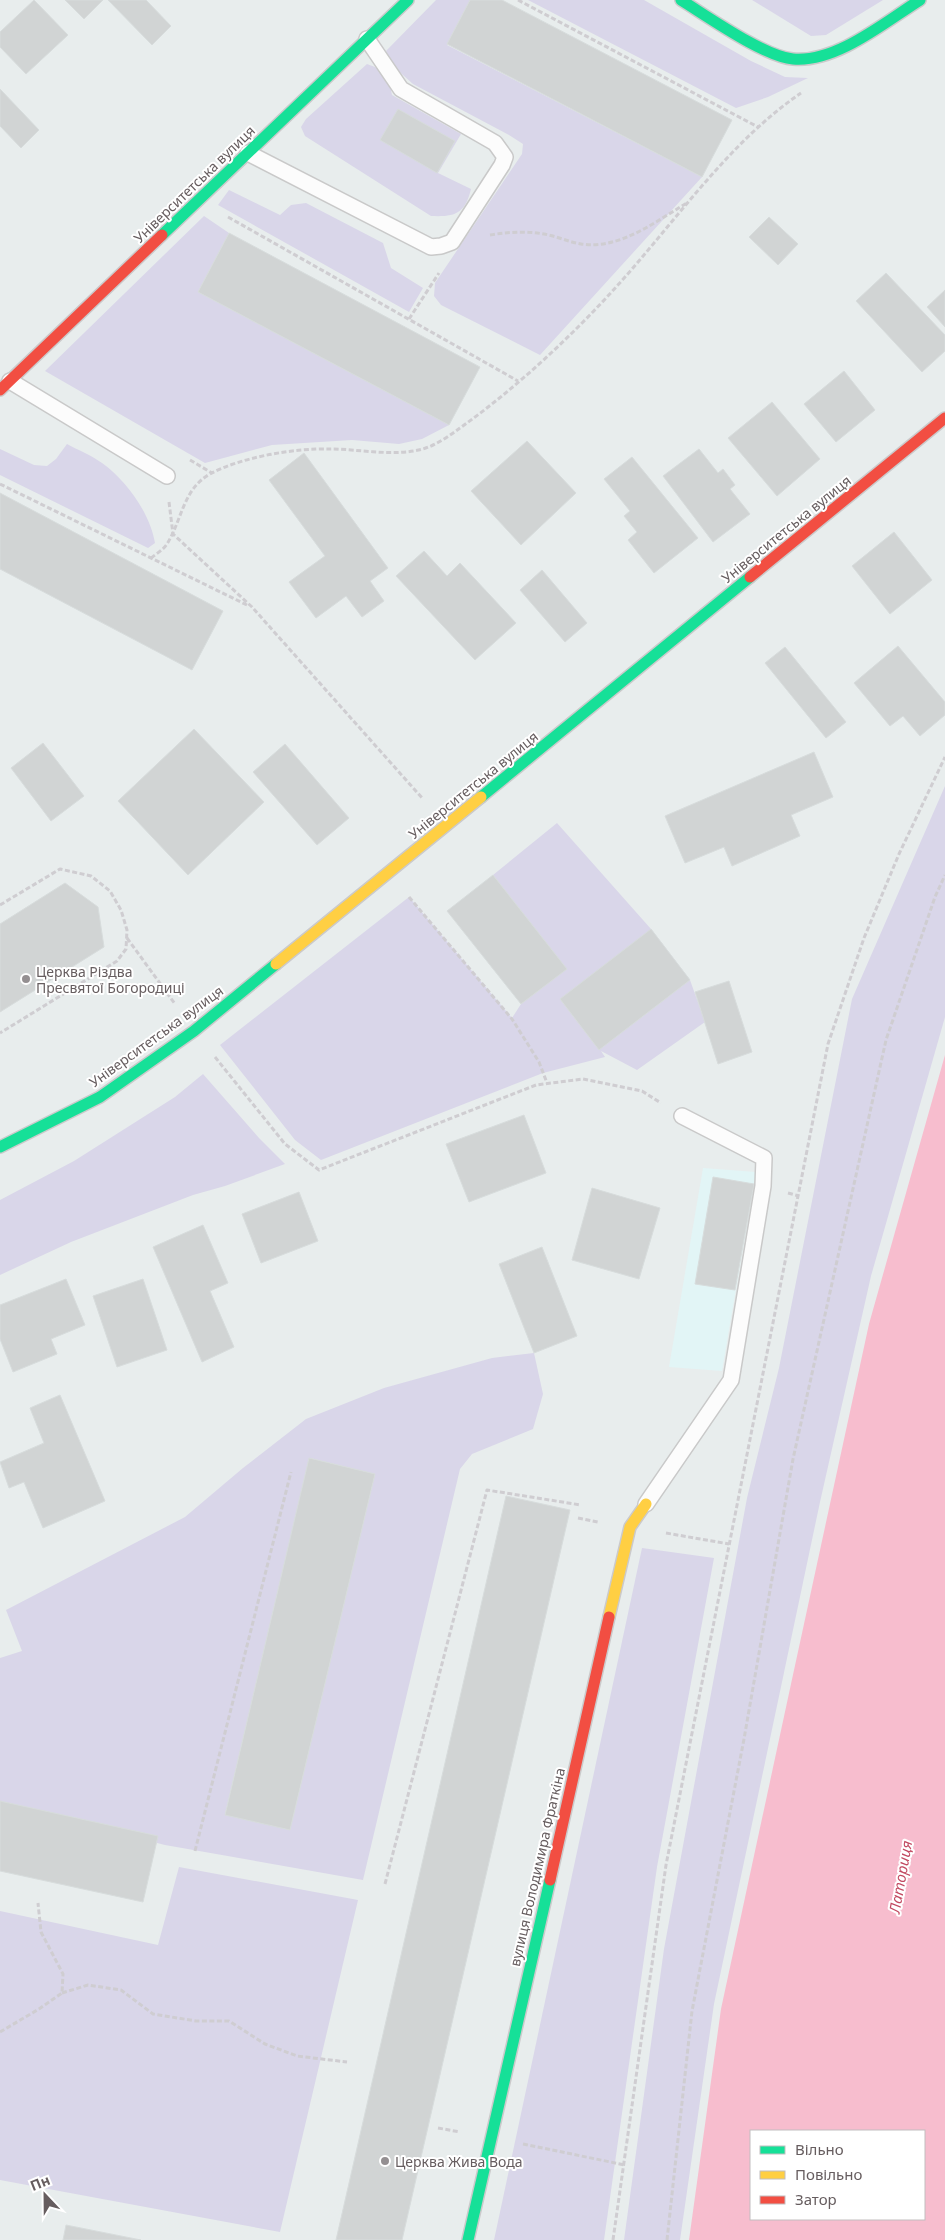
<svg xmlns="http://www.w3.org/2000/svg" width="945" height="2240" font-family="'Noto Sans',sans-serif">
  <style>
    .commercial { fill: #e2f5f6 }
    .green { fill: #d9d6e9; fill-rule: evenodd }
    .water { fill: #f7bdce; fill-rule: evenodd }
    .building { fill: #d1d4d4; stroke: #d7dcdc }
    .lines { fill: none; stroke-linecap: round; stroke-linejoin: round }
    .lane-casing { stroke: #c9c9c9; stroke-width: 18 }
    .fast-casing { stroke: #cbcacb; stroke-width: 14 }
    .slow-casing { stroke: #cbcacb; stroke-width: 14 }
    .jam-casing { stroke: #cbcacb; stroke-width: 14 }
    .path { stroke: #cfcdd1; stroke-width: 3; stroke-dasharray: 5 2.5; stroke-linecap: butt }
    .lane { stroke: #fcfcfc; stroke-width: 15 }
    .fast { stroke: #16e098; stroke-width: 11 }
    .slow { stroke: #ffcf43; stroke-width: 11 }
    .jam { stroke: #f24e42; stroke-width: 11 }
    .poi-dot { fill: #948f91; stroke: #fff; stroke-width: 2 }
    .labels { text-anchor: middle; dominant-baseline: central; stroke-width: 4; stroke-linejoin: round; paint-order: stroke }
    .street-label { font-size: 14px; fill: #665d5f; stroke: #fff }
    .poi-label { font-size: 14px; fill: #665d5f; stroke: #fff; text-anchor: start }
    .water-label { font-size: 15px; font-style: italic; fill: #c24a62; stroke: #fff }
  </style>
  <rect width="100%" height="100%" fill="#e8eded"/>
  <path class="commercial" d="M703 1168 756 1172 722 1371 669 1367Z"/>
  <g class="green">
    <path d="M436 0H470L447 45 702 177 540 355 441 305 434 296 435 283 522 154 523 144 509 135 413 84 393 66 386 51Z"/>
    <path d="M528 0H644L751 61 785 77 808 78 768 97 736 108Z"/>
    <path d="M752 0H883L826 35 811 36Z"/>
    <path d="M367 64C385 70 389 77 392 95L461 134 438 173 471 189C465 214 455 217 431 216L305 136 301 127 306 119Z"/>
    <path d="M229 190 280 215 291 205 306 203 383 243 391 268 423 288 409 312 218 205Z"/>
    <path d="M204 216 229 233 198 292 449 425 422 439 399 444 352 440 272 445 205 463 45 371Z"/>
    <path d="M67 444C78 450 91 455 102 463 126 480 150 513 155 543L148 548 0 475V449L34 465 47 466 56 459Z"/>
    <path d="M945 786V1017L871 1276 820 1502 714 2004 680 2240H624L664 1949 747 1498 779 1368 852 999Z"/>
    <path d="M557 823 651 929 690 980 705 1022 637 1070 601 1051 605 1057 543 1073 321 1160 295 1140 220 1045 409 897 512 1018 521 1004 566 969 493 875Z"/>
    <path d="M203 1074 259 1138 285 1164 225 1186 193 1195 71 1242 0 1275V1200L74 1161 175 1097Z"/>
    <path d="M534 1353 543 1394 533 1429 472 1454 460 1469 363 1880 165 1845 0 1803V1658L22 1651 6 1610 185 1517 243 1468 306 1419 384 1388 492 1358ZM310 1458 375 1474 290 1830 225 1814Z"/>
    <path d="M642 1548 714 1558 657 1867 604 2240H494Z"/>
    <path d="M179 1867 358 1900 280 2232 0 2180V1911L158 1945Z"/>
  </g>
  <path class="water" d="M945 1055V2240H689L721 2009 791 1684 869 1324ZM751 2131H924V2219H751Z"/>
  <g class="building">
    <path d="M34 0 68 35 26 74 0 47V32Z"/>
    <path d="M65 0H103L84 19Z"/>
    <path d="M108 0H146L171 26 152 45Z"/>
    <path d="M470 0H502L732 120 702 177 447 44Z"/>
    <path d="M0 89 39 130 21 148 0 126Z"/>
    <path d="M398 109 455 141 437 173 380 140Z"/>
    <path d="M769 217 798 244 778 265 749 237Z"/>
    <path d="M229 233 480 367 449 425 198 292Z"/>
    <path d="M886 273 945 335V351L922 372 856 301Z"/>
    <path d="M945 290V327L927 307Z"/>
    <path d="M844 371 875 410 836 442 804 404Z"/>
    <path d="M772 402 820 459 777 496 728 438Z"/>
    <path d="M527 441 576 493 521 545 471 491Z"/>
    <path d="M699 449 718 473 723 469 735 485 730 489 750 514 713 542 663 476Z"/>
    <path d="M304 453 388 568 370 581 384 601 362 617 346 596 316 618 289 582 325 556 269 480Z"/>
    <path d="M632 457 698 538 654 573 628 540 637 532 624 516 630 511 604 479Z"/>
    <path d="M0 493 223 611 192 670 0 569Z"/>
    <path d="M894 532 932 580 890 614 852 566Z"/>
    <path d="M424 551 447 576 460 563 516 623 475 660 396 576Z"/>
    <path d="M542 570 587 623 565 642 520 590Z"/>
    <path d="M898 646 945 702V715L920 736 903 716 890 726 854 683Z"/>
    <path d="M785 647 846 722 826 738 765 663Z"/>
    <path d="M194 729 264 802 188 875 118 801Z"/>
    <path d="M43 743 84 796 51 821 11 768Z"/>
    <path d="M285 744 349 818 317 845 253 772Z"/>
    <path d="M814 752 833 797 791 815 800 836 732 866 724 847 685 863 665 816Z"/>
    <path d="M493 875 567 969 521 1004 447 911Z"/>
    <path d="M65 883 98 907 104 947 0 1012V924Z"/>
    <path d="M651 929 690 980 599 1050 560 999Z"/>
    <path d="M729 981 752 1052 718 1064 695 992Z"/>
    <path d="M524 1115 546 1173 469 1202 446 1144Z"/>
    <path d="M713 1177 754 1184 735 1290 695 1284Z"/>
    <path d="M592 1188 660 1208 639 1279 572 1260Z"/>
    <path d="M299 1192 318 1241 261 1263 242 1214Z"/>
    <path d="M203 1225 228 1283 210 1291 234 1347 202 1362 153 1247Z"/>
    <path d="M542 1247 577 1336 534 1353 499 1264Z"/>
    <path d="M66 1279 85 1325 51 1339 57 1354 13 1372 0 1339V1305Z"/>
    <path d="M143 1279 167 1350 117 1367 93 1296Z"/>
    <path d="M60 1395 105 1501 43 1528 24 1482 9 1488 0 1462 44 1443 30 1408Z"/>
    <path d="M309 1458 375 1474 290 1830 225 1815Z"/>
    <path d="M506 1496 570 1510 402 2240H336Z"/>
    <path d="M0 1801 158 1836 143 1902 0 1871Z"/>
    <path d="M66 2225 141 2240H63Z"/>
  </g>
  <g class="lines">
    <g class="lane-casing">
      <g id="lane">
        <path d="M248 153 431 247 441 246 452 242 502 165 505 157 495 143 401 89 367 39"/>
        <path d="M10 381 167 476"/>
        <path d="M646 1504 731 1380 763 1186 764 1158 682 1116"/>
      </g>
    </g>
    <g class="fast-casing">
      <g id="fast">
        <path d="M681 0C707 16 765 57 793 59 836 63 885 22 920 0"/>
        <path d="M162 235 408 0"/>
        <path d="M481 797 750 577"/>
        <path d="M0 1147 100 1097 194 1031 276 964"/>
        <path d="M468 2240 550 1880"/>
      </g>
    </g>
    <g class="slow-casing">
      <g id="slow">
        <path d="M276 964 481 797"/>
        <path d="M609 1617 630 1527 646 1504"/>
      </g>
    </g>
    <g class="jam-casing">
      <g id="jam">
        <path d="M0 390 162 235"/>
        <path d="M750 577 945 418"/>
        <path d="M550 1880 609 1617"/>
      </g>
    </g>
    <g class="path">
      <path d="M518 0 758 127"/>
      <path d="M228 217 518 381"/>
      <path d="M490 235C508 232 526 231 544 234 556 236 569 242 581 244 620 250 656 221 687 203"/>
      <path d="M409 319 439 273"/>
      <path d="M190 460 212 473"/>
      <path d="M0 484 249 606"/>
      <path d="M169 502 173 534 252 607 423 799"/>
      <path d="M151 558C156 554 163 550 167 544 182 520 183 489 210 474 241 457 295 448 330 449 360 449 393 457 423 449 436 445 449 436 460 428 515 389 572 336 617 286 675 222 729 142 801 93"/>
      <path d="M409 897 512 1019 539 1062 547 1083"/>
      <path d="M0 905 60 869 91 876 110 891 121 910 127 930 126 949 117 961 0 1033"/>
      <path d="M127 938 175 1004"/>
      <path d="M215 1057 285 1144 319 1170 536 1085 583 1079 642 1091 661 1103"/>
      <path d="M788 1193 799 1196"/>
      <path d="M578 1518 598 1522"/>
      <path d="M666 1533 729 1544"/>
      <path d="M195 1851 291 1472"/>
      <path d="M385 1884 487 1490 581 1505"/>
      <path d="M62 1993 88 1985 121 1990 153 2014 196 2021H229L265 2044 297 2056 347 2062"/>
      <path d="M0 2032 39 2009 62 1993 63 1974 41 1932 38 1903"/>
      <path d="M438 2128 460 2132"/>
      <path d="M523 2144 625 2165"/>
      <path d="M613 2240 666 1865 828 1044 864 938 899 854 945 757"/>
      <path d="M667 2240 692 2011 744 1739 793 1459 886 1040 935 897 945 875"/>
    </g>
    <use href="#lane" class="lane"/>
    <use href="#fast" class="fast"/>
    <use href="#slow" class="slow"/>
    <use href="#jam" class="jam"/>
  </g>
  <g class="poi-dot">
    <circle cx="26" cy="979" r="5"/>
    <circle cx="385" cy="2161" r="5"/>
  </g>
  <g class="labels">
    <g class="street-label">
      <text transform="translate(194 184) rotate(-44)">Університетська вулиця</text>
      <text transform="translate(786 529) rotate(-39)">Університетська вулиця</text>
      <text transform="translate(473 785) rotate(-39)">Університетська вулиця</text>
      <text transform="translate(156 1036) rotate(-36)">Університетська вулиця</text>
      <text transform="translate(537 1867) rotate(-77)">вулиця Володимира Фраткіна</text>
    </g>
    <g class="poi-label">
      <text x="36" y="971">Церква Різдва<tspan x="36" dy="16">Пресвятої Богородиці</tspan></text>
      <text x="395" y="2161">Церква Жива Вода</text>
    </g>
    <g class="water-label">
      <text transform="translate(900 1877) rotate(-80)">Латориця</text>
    </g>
  </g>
  <rect x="750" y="2130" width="175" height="90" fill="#ffffff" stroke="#c2bebf"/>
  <rect x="760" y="2146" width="25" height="8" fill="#16e098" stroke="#c2bebf"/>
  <text x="795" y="2155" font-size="15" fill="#665d5f">Вільно</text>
  <rect x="760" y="2171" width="25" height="8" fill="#ffcf43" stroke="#c2bebf"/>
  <text x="795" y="2180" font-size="15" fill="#665d5f">Повільно</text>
  <rect x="760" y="2196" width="25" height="8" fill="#f24e42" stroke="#c2bebf"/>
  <text x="795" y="2205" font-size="15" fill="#665d5f">Затор</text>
  <g transform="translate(45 2195) rotate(338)" stroke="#ffffff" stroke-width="4" paint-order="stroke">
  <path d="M0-4L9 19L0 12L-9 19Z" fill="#665d5f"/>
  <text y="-8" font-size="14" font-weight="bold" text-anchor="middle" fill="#665d5f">Пн</text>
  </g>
</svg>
